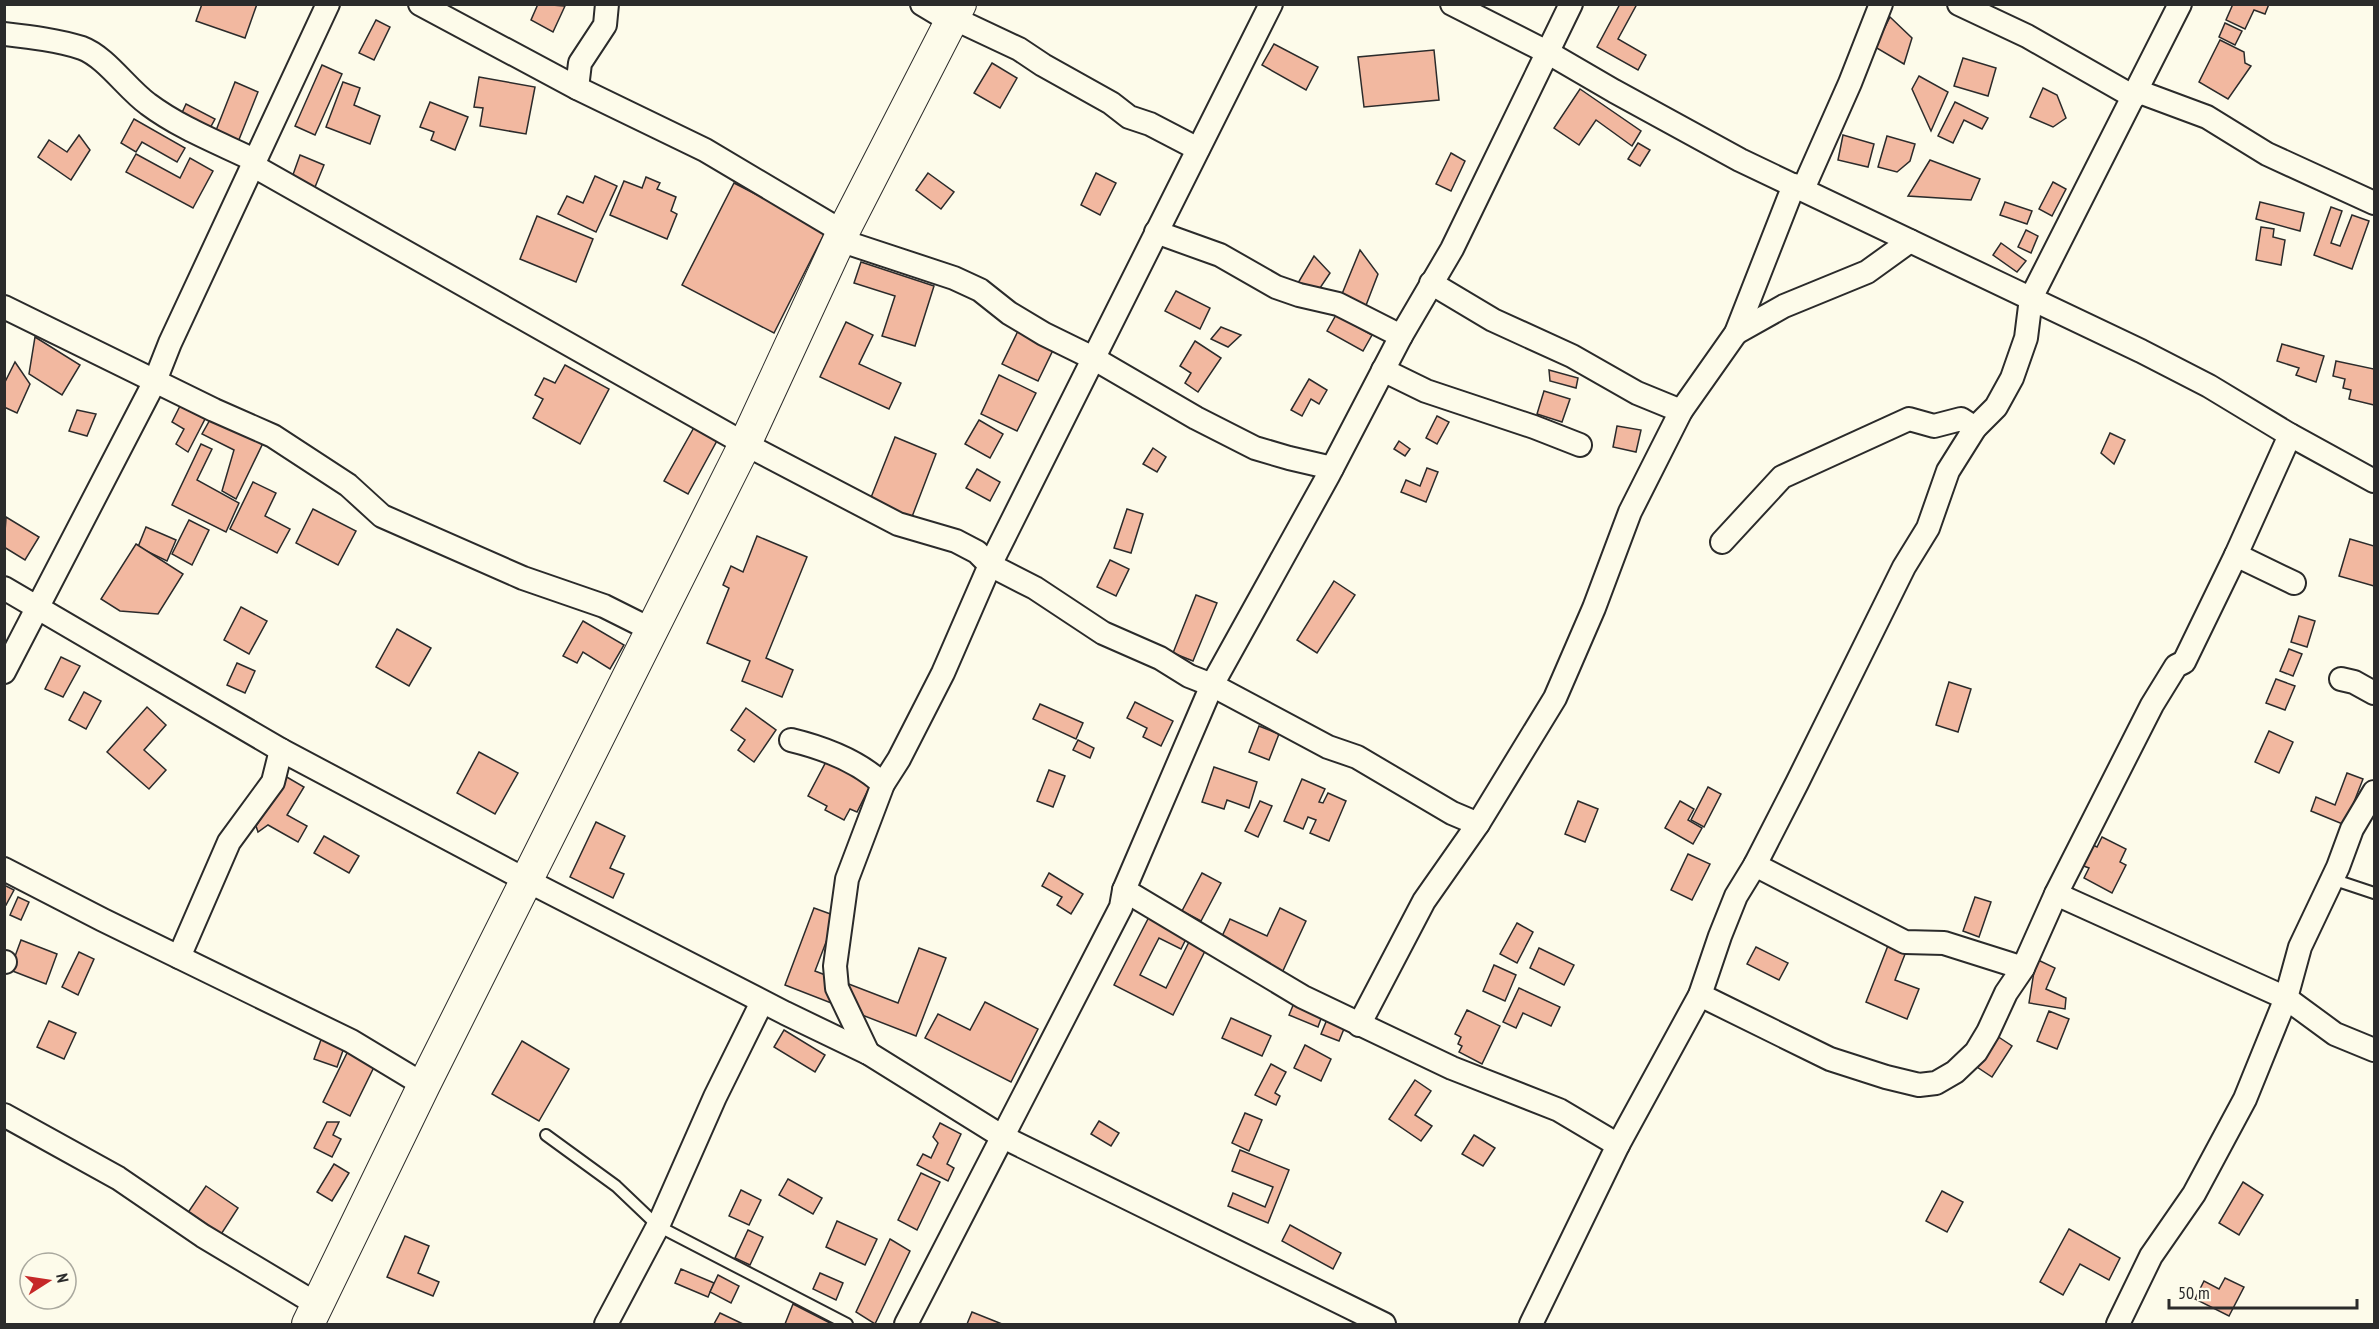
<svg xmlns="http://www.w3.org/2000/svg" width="2379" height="1329" font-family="'PT Sans Narrow',sans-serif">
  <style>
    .building { fill: #f2b8a0; stroke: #2b2b2b; stroke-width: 1.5 }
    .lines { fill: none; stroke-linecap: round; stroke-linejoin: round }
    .lane-casing { stroke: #2b2b2b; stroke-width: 14 }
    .street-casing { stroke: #2b2b2b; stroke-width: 26 }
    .secondary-casing { stroke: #2b2b2b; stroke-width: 34 }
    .lane { stroke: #fdfbea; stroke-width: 10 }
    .street { stroke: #fdfbea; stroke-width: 22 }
    .secondary { stroke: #fdfbea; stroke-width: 32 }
  </style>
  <rect width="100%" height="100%" fill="#fdfbea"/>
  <g class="building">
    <path d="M202 4H257L245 38 196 21Z"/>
    <path d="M538 4 565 6 553 32 531 20Z"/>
    <path d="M1620 4H1637L1618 39 1646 55 1638 70 1597 47Z"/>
    <path d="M2233 4H2269L2265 14 2254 10 2245 29 2226 20Z"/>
    <path d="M1890 17 1912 38 1904 64 1875 47Z"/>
    <path d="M376 20 390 27 374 60 359 53Z"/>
    <path d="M2225 23 2242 31 2235 45 2219 37Z"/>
    <path d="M2220 40 2244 52 2245 63 2251 66 2228 99 2199 82Z"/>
    <path d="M1274 44 1318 67 1306 90 1262 65Z"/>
    <path d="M1434 50 1439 100 1364 107 1358 57Z"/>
    <path d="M1963 58 1996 68 1988 96 1954 86Z"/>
    <path d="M992 63 1017 78 1000 108 974 93Z"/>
    <path d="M322 65 342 74 315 135 295 126Z"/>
    <path d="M1919 76 1948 92 1931 131 1912 89Z"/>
    <path d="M479 77 535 87 526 134 480 126 483 108 474 107Z"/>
    <path d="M235 82 258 92 238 142 215 133Z"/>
    <path d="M343 82 360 88 354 105 380 116 370 144 326 127Z"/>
    <path d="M2043 88 2057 95 2066 118 2053 127 2030 117Z"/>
    <path d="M1580 89 1641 131 1632 146 1596 120 1579 145 1554 128Z"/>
    <path d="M430 102 468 117 455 150 431 140 434 132 420 127Z"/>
    <path d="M1955 102 1988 118 1982 129 1964 120 1953 143 1938 136Z"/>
    <path d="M186 104 215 119 209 130 181 115Z"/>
    <path d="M134 119 185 148 177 162 142 142 136 152 121 143Z"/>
    <path d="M79 135 90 150 71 180 38 157 49 140 67 152Z"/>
    <path d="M1843 135 1874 144 1868 167 1838 160Z"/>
    <path d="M1887 136 1915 144 1910 161 1897 172 1878 167Z"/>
    <path d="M1638 143 1650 150 1640 166 1628 159Z"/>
    <path d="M1451 153 1465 161 1451 191 1436 184Z"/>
    <path d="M136 154 180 178 190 158 213 171 193 208 126 172Z"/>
    <path d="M300 155 324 165 313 192 290 183Z"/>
    <path d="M1930 160 1980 179 1971 200 1908 196Z"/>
    <path d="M928 173 954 192 941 209 916 190Z"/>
    <path d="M1096 173 1116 183 1100 215 1081 205Z"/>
    <path d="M595 176 617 186 596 232 558 214 567 196 583 203Z"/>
    <path d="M646 177 660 183 657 189 676 197 671 211 677 214 667 239 610 215 624 181 642 188Z"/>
    <path d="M2053 182 2066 189 2052 216 2039 209Z"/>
    <path d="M734 183 826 230 774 333 682 285Z"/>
    <path d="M2005 202 2032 211 2027 224 2000 215Z"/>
    <path d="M2260 202 2304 213 2300 231 2256 219Z"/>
    <path d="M2331 207 2342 211 2331 243 2340 246 2352 215 2369 221 2352 269 2314 255Z"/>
    <path d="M537 216 593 239 576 282 520 259Z"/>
    <path d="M2261 227 2274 229 2273 237 2285 240 2281 265 2256 260Z"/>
    <path d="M2026 230 2038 236 2031 253 2018 247Z"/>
    <path d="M2001 243 2026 261 2017 272 1993 255Z"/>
    <path d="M1360 250 1378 274 1365 308 1342 294Z"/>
    <path d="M1314 256 1330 273 1316 294 1298 283Z"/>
    <path d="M861 262 934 286 915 346 882 336 895 296 854 283Z"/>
    <path d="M1176 291 1210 308 1200 329 1165 311Z"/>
    <path d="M1336 315 1372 335 1363 351 1327 331Z"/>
    <path d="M846 322 873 335 859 364 901 383 889 409 820 377Z"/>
    <path d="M1221 327 1241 335 1228 347 1211 339Z"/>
    <path d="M1018 331 1054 348 1038 381 1002 364Z"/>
    <path d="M35 337 80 365 62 395 29 374Z"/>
    <path d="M1195 341 1221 358 1198 392 1185 383 1191 373 1180 366Z"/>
    <path d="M2282 344 2324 356 2316 382 2296 375 2299 368 2277 361Z"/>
    <path d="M2336 361 2374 369V405L2349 399 2351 390 2343 388 2345 379 2333 376Z"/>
    <path d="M15 362 30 384 17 413 4 407V384Z"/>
    <path d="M565 365 609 389 580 444 533 418 543 399 535 395 544 378 555 383Z"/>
    <path d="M1549 370 1578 378 1576 388 1550 381Z"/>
    <path d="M999 375 1036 393 1017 431 981 414Z"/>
    <path d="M1309 379 1327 390 1319 404 1311 399 1302 416 1291 410Z"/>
    <path d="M1544 391 1570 399 1562 422 1537 414Z"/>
    <path d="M180 406 205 419 188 452 176 444 184 429 172 422Z"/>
    <path d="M77 410 96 414 87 436 69 431Z"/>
    <path d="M1437 416 1449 422 1437 444 1426 438Z"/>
    <path d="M211 418 263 443 236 499 222 491 234 450 202 434Z"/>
    <path d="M979 420 1003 434 990 458 965 444Z"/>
    <path d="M696 424 719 437 688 494 664 481Z"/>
    <path d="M1617 426 1641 430 1636 452 1613 447Z"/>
    <path d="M2110 433 2125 440 2114 464 2101 453Z"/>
    <path d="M895 437 936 454 910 522 868 505Z"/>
    <path d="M1399 441 1410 449 1405 456 1394 449Z"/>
    <path d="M201 444 212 449 197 480 239 503 226 532 172 505Z"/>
    <path d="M1153 448 1166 457 1157 472 1143 464Z"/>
    <path d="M1427 468 1438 472 1426 502 1401 492 1406 480 1420 486Z"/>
    <path d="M977 469 1000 482 990 501 966 488Z"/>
    <path d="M253 482 276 493 265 516 290 529 277 553 230 529Z"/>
    <path d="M313 509 356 531 338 565 296 543Z"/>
    <path d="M1127 509 1143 514 1131 553 1114 548Z"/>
    <path d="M6 517 39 537 25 560 4 547Z"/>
    <path d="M189 520 209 530 192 565 172 554Z"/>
    <path d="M146 527 176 540 167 561 138 547Z"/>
    <path d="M757 536 807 557 766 658 793 670 782 697 742 681 750 661 707 643 729 588 723 585 731 566 743 572Z"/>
    <path d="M2350 539 2374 546V586L2339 576Z"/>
    <path d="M136 544 183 574 158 614 120 611 101 599Z"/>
    <path d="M1110 560 1129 569 1116 596 1097 587Z"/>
    <path d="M1334 581 1355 595 1317 653 1297 640Z"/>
    <path d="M1196 595 1217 603 1193 661 1173 653Z"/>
    <path d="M241 607 267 621 249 654 224 640Z"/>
    <path d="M2299 616 2315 621 2307 647 2291 642Z"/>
    <path d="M583 621 624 645 610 669 583 652 577 663 563 656Z"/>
    <path d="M397 629 431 648 409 686 376 667Z"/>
    <path d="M2289 649 2302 654 2293 676 2280 671Z"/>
    <path d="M61 657 80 666 63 697 45 689Z"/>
    <path d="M237 663 255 671 245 693 227 685Z"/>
    <path d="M2276 679 2295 686 2285 710 2266 703Z"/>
    <path d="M1949 682 1971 689 1958 732 1936 725Z"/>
    <path d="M84 692 101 701 86 729 69 720Z"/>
    <path d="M1135 702 1173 721 1161 746 1143 737 1147 728 1127 718Z"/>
    <path d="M1040 704 1083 723 1076 739 1033 719Z"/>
    <path d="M147 707 166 725 144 750 166 770 149 789 107 752Z"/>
    <path d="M746 708 776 730 754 762 738 750 745 740 731 730Z"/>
    <path d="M1259 726 1279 734 1269 760 1249 752Z"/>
    <path d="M2269 731 2293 742 2279 773 2255 762Z"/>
    <path d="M1078 740 1094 748 1090 758 1073 750Z"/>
    <path d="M479 752 518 773 495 814 457 793Z"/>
    <path d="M829 756 873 780 857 812 850 809 844 820 825 810 827 806 808 796Z"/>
    <path d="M1214 767 1257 782 1249 808 1227 800 1224 809 1202 802Z"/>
    <path d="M1049 770 1065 776 1053 807 1037 801Z"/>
    <path d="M2347 773 2363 779 2345 825 2311 811 2316 797 2335 805Z"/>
    <path d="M285 776 304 787 287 815 307 826 298 842 268 825 258 832 256 826Z"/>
    <path d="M1302 779 1325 789 1319 802 1323 803 1328 793 1346 801 1329 841 1310 833 1316 820 1308 817 1303 829 1284 821Z"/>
    <path d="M1708 787 1721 794 1704 827 1691 820Z"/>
    <path d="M1260 801 1272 806 1258 837 1245 831Z"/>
    <path d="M1578 801 1598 809 1585 842 1565 834Z"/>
    <path d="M1680 801 1694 809 1688 820 1702 828 1693 844 1665 828Z"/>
    <path d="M596 822 625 836 610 868 624 874 613 898 570 877Z"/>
    <path d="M324 836 359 856 349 873 314 853Z"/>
    <path d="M2102 837 2126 849 2120 862 2126 865 2112 893 2084 878 2089 868 2081 865 2091 844 2097 847Z"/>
    <path d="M1688 854 1710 864 1692 900 1671 890Z"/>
    <path d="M1049 873 1083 894 1071 914 1057 905 1062 897 1042 886Z"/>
    <path d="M1202 873 1221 883 1201 921 1182 911Z"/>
    <path d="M4 885 14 890 6 905 4 904Z"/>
    <path d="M18 897 29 902 21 920 10 915Z"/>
    <path d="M1975 897 1991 902 1979 937 1963 931Z"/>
    <path d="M814 908 836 916 815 971 898 1003 919 948 946 958 916 1036 785 985Z"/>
    <path d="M1280 908 1306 921 1281 975 1218 945 1230 919 1267 936Z"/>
    <path d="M1150 915 1188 935 1181 949 1159 938 1140 975 1166 988 1190 940 1206 949 1173 1015 1114 985Z"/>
    <path d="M1517 923 1533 932 1517 963 1500 954Z"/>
    <path d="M21 940 57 954 46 984 10 970Z"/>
    <path d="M1889 943 1907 949 1895 980 1919 989 1907 1019 1866 1002Z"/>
    <path d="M1756 947 1788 963 1779 980 1747 964Z"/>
    <path d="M1539 948 1574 965 1564 985 1530 968Z"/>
    <path d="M79 952 94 959 78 995 62 987Z"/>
    <path d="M2036 959 2055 968 2046 989 2066 998 2065 1009 2029 1003Z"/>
    <path d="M1494 965 1516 975 1505 1001 1483 991Z"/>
    <path d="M1519 988 1560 1007 1551 1026 1523 1013 1516 1028 1503 1022Z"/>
    <path d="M985 1002 1038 1029 1011 1082 925 1038 938 1014 970 1030Z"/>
    <path d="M1294 1003 1322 1016 1318 1027 1289 1015Z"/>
    <path d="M1467 1010 1500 1026 1482 1064 1459 1052 1462 1046 1458 1044 1461 1037 1455 1034Z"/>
    <path d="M2049 1011 2069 1019 2057 1049 2037 1041Z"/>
    <path d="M1328 1017 1346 1024 1339 1041 1321 1034Z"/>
    <path d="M1231 1018 1271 1036 1262 1056 1222 1038Z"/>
    <path d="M49 1021 76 1033 64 1059 37 1047Z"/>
    <path d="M784 1030 825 1055 815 1072 774 1047Z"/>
    <path d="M1994 1034 2012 1046 1992 1077 1974 1065Z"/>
    <path d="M322 1037 345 1045 337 1067 314 1059Z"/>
    <path d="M522 1041 569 1069 539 1121 492 1094Z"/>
    <path d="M1305 1045 1331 1059 1321 1081 1294 1068Z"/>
    <path d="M348 1051 375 1065 350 1116 323 1102Z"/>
    <path d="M1271 1064 1286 1072 1275 1093 1280 1096 1276 1105 1255 1095Z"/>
    <path d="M1415 1080 1431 1091 1415 1115 1432 1126 1421 1141 1389 1119Z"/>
    <path d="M1245 1113 1262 1120 1249 1151 1232 1143Z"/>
    <path d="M1099 1121 1119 1133 1111 1146 1091 1134Z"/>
    <path d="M327 1122H339L333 1135 341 1139 332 1157 314 1148Z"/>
    <path d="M940 1123 961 1134 947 1164 954 1168 948 1181 917 1165 923 1154 931 1158 938 1143 933 1137Z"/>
    <path d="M1474 1135 1495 1148 1483 1166 1462 1154Z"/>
    <path d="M1240 1150 1289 1170 1268 1223 1228 1206 1233 1193 1265 1207 1273 1187 1232 1171Z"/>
    <path d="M334 1164 349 1173 332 1201 317 1192Z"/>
    <path d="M921 1173 940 1182 917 1230 898 1220Z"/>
    <path d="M788 1179 822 1198 813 1214 779 1195Z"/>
    <path d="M2243 1182 2263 1195 2239 1235 2219 1223Z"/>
    <path d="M206 1186 238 1208 218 1239 185 1217Z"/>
    <path d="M741 1190 761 1200 749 1225 729 1216Z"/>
    <path d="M1942 1191 1963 1202 1947 1232 1926 1221Z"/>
    <path d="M837 1221 877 1239 865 1265 826 1247Z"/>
    <path d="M1290 1225 1341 1253 1333 1269 1282 1241Z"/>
    <path d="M2069 1229 2120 1258 2109 1280 2080 1264 2063 1295 2040 1282Z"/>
    <path d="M748 1230 763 1237 750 1265 735 1258Z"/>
    <path d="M405 1236 429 1246 418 1273 439 1282 433 1296 387 1277Z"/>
    <path d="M890 1239 910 1251 875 1324 856 1312Z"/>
    <path d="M681 1269 714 1283 708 1297 675 1283Z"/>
    <path d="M820 1273 843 1283 836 1300 813 1289Z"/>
    <path d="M718 1275 739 1286 731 1303 710 1292Z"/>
    <path d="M2225 1278 2244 1287 2229 1316 2195 1299 2204 1281 2219 1289Z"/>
    <path d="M793 1304 832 1324H785Z"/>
    <path d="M972 1312 1002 1324H967Z"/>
    <path d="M720 1313 743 1324H714Z"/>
  </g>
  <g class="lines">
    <g class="lane-casing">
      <g id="lane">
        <path d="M2332 879 2374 893"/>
        <path d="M546 1135 616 1186 658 1226 847 1324"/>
      </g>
    </g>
    <g class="street-casing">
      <g id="street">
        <path d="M420 4 577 88 705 150 843 232"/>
        <path d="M922 4 952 22"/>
        <path d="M1452 4 1547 52 1614 91 1740 160 2141 351 2209 386 2290 435 2374 481"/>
        <path d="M1959 4 2027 36 2134 97"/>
        <path d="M953 18 1019 49 1043 65 1111 103 1129 117 1150 124 1198 149"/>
        <path d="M4 34C30 37 57 40 82 48 106 57 127 89 148 104 180 128 219 143 254 160"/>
        <path d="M577 88 580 63 605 25 607 4"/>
        <path d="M2137 91 2207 117 2267 154 2374 203"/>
        <path d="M252 165 745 444 898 524 956 541 977 552 990 565 1035 588 1103 633 1160 658 1189 676 1212 685 1328 747 1357 757 1452 813 1478 824"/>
        <path d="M1803 189 1850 83 1881 4"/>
        <path d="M1156 232 1220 255 1276 287 1299 295 1338 304 1401 336"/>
        <path d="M839 240 954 278 980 290 1009 313 1044 334 1093 358 1196 418 1255 448 1289 458 1332 468"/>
        <path d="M1431 283 1493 320 1572 356 1637 393 1681 411"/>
        <path d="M4 307 214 410 273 436 348 485 382 516 523 578 604 606 652 630"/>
        <path d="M1736 333 1784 306 1867 272 1910 241"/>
        <path d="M1383 370 1426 391 1534 427 1580 445"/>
        <path d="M1722 542 1782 477 1909 419 1934 426 1961 419 1975 428"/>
        <path d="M2236 555 2294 583"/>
        <path d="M4 588 281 750 526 880 785 1013 868 1053 1003 1137 1384 1324"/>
        <path d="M4 672 155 381 170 343 328 4"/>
        <path d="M2341 679 2354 682 2374 693"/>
        <path d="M791 740C824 748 858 761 883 784"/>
        <path d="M1755 865 1905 942 1944 943 2023 968"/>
        <path d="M4 869 103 920 351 1041 424 1085"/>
        <path d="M1124 890 1303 997 1452 1068 1559 1110 1618 1145"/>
        <path d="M2056 894 2286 998 2335 1034 2374 1050"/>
        <path d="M179 957 229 842 273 782 281 750"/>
        <path d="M4 962H5"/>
        <path d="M1700 995 1830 1059 1886 1077 1919 1085 1936 1083 1955 1072 1976 1052 1988 1032 2006 993 2023 968 2056 894 2152 705 2176 666 2184 662 2236 555 2290 435"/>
        <path d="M1359 1025 1424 901 1478 824 1555 698 1594 608 1630 512 1681 411 1736 333 1794 185"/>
        <path d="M868 1053 837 988 835 966 847 879 883 784 899 759 943 673 990 565 1271 4"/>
        <path d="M4 1115 118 1178 203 1236 318 1305"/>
        <path d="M606 1324 658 1226 715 1097 762 1002"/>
        <path d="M906 1324 1121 907 1124 890 1212 685 1328 476 1401 336 1452 249 1571 4"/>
        <path d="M1531 1324 1618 1145 1700 995 1720 936 1736 896 1755 865 1797 783 1904 567 1928 528 1948 471 1975 428 1996 407 2012 378 2026 338 2031 298 2180 4"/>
        <path d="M2118 1324 2151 1256 2194 1194 2245 1099 2286 998 2300 947 2338 867 2352 829 2374 792"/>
      </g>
    </g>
    <g class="secondary-casing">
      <path id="secondary" d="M308 1324 424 1085 745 444 843 232 960 4"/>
    </g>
    <use href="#lane" class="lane"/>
    <use href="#street" class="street"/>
    <use href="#secondary" class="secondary"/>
  </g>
  <rect width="2379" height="1329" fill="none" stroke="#2b2b2b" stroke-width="12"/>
  <g transform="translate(48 1281) rotate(78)"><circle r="28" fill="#fdfbea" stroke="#a9a89e" stroke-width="1.5"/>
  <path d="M0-4.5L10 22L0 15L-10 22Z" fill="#c62828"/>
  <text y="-9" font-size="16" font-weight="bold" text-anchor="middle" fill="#2b2b2b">N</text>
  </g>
  <path d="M2169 1299v9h188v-9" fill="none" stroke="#2b2b2b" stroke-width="3"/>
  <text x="2178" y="1299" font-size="18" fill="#2b2b2b" stroke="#fdfbea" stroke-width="4.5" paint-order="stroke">50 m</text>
</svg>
